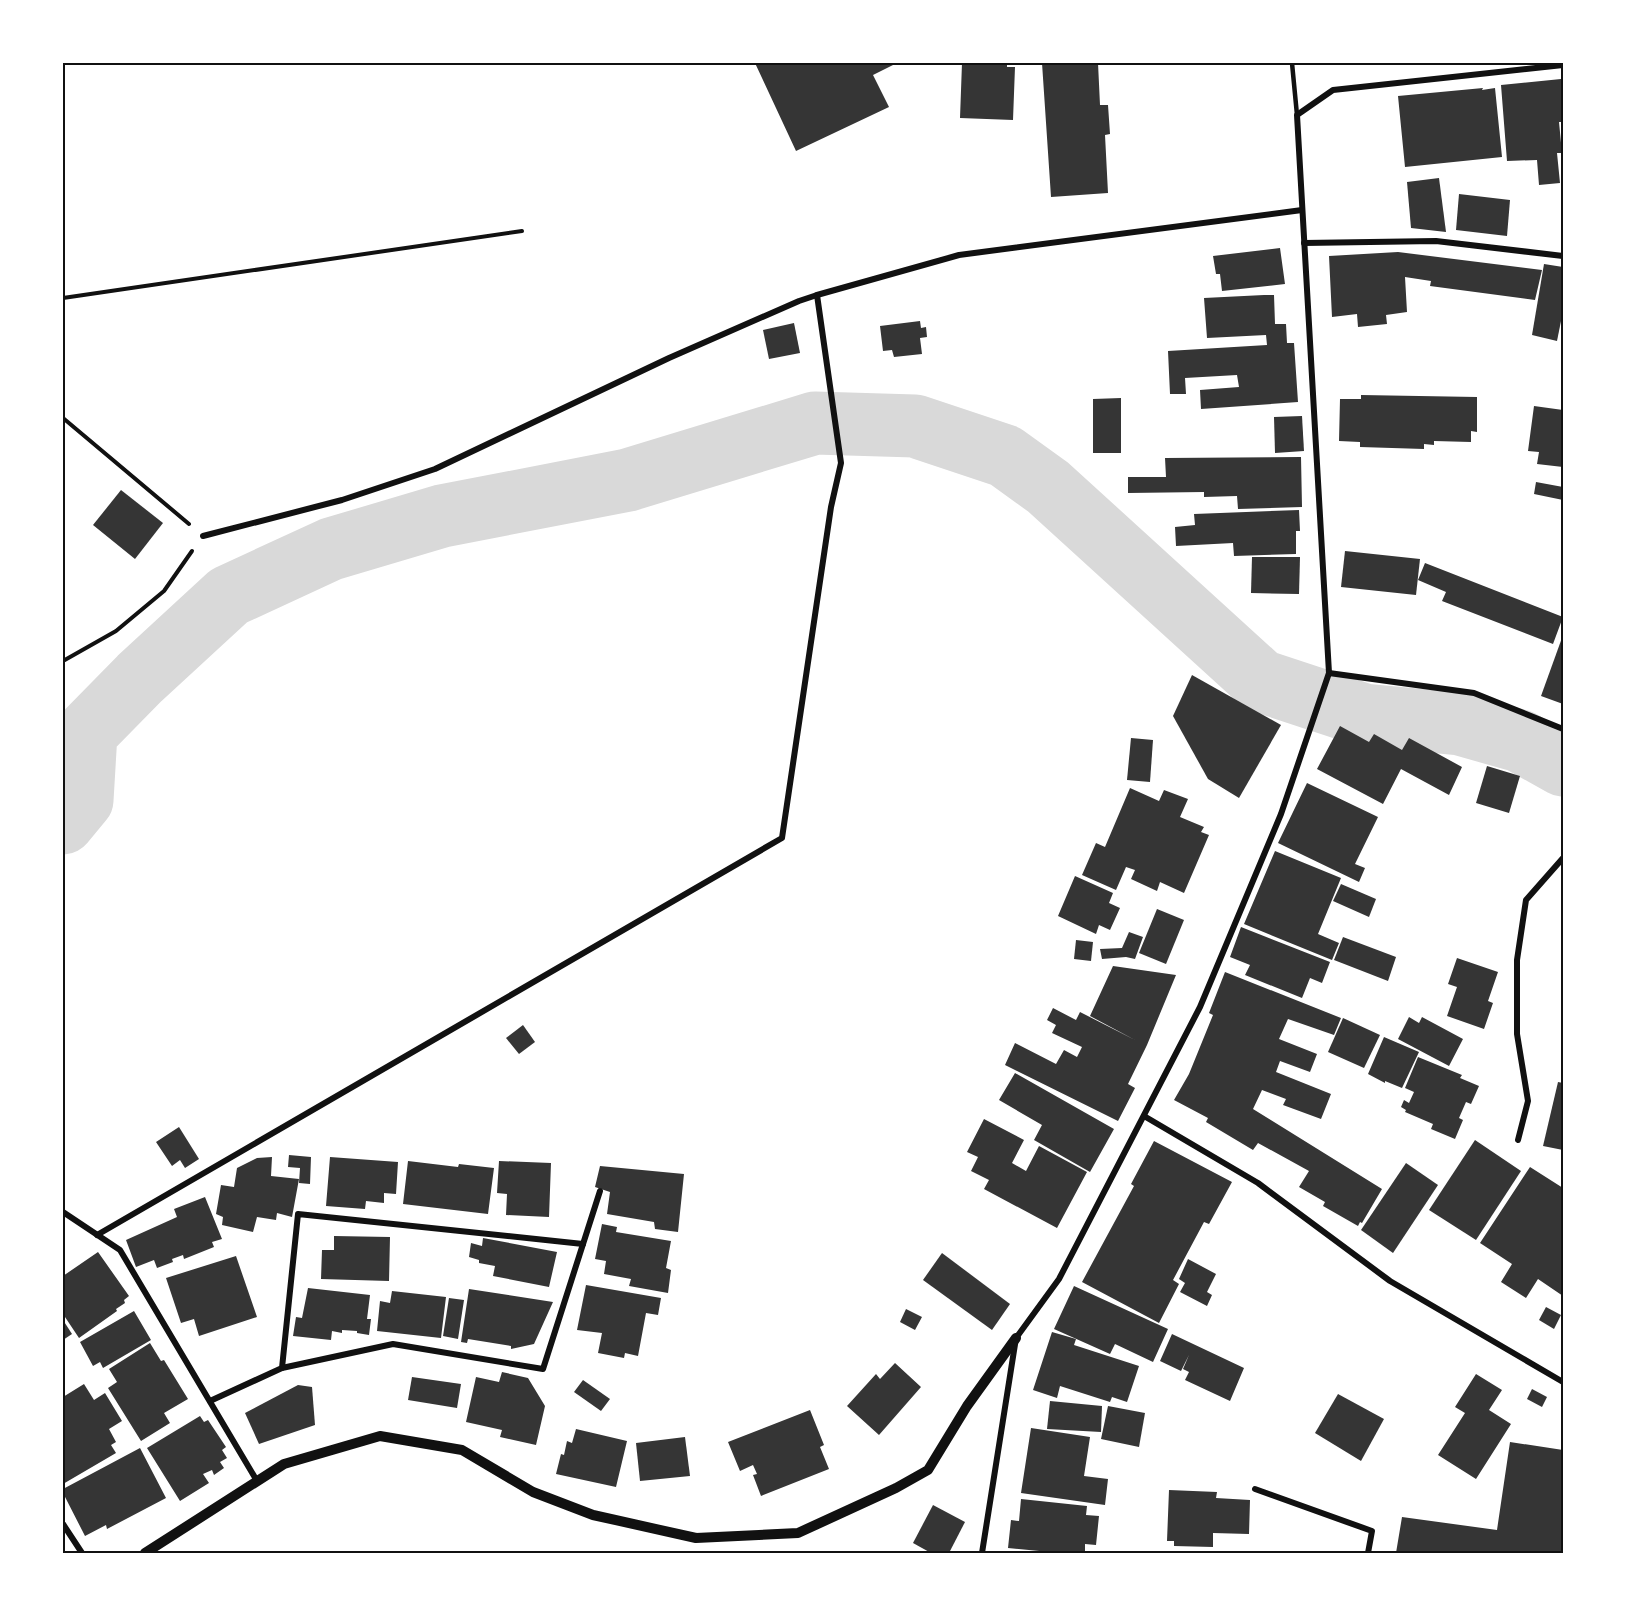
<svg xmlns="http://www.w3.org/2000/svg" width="1626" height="1616" font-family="'Open Sans',sans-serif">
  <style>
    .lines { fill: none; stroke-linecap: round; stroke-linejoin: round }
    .river { stroke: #d9d9d9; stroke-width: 63 }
    .building { fill: #353535 }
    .path { stroke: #111; stroke-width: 4 }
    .service { stroke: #111; stroke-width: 4.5 }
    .minor { stroke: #111; stroke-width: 6 }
    .tertiary { stroke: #111; stroke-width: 10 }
    .neatline { fill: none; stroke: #111; stroke-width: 2 }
  </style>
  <rect width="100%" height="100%" fill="#fff"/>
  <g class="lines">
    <path class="river" d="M63 823 82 800 86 733 140 678 229 596 331 549 442 516 628 480 815 423 915 426 1005 456 1048 487 1261 681 1364 715 1460 724 1520 741 1563 765"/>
  </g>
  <g class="building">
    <path d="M755 63 812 64 897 63 873 75 889 107 796 151Z"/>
    <path d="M962 63H1007V67H1015L1013 120 960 118Z"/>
    <path d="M1042 63H1098L1100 105H1108L1110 134 1105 135 1108 193 1051 197Z"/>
    <path d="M1561 79 1563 122H1559L1562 153H1557L1560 183 1539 185 1537 160 1507 161 1501 85Z"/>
    <path d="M1483 88 1482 90 1495 88 1502 157 1405 167 1398 96Z"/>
    <path d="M1439 178 1446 232 1411 228 1407 182Z"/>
    <path d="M1459 194 1510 200 1507 236 1456 230Z"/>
    <path d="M1280 248 1285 284 1222 291 1220 274H1216L1213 256Z"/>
    <path d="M1398 252 1542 270 1535 300 1430 286 1431 281 1405 277 1407 312 1386 315 1387 324 1358 327 1357 314 1332 317 1329 256Z"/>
    <path d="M1544 264 1563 267V311L1557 341 1532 335Z"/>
    <path d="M1264 295H1274L1275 324H1286L1287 343H1294L1298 402 1201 409 1200 390 1239 387 1237 375 1185 378 1186 394H1170L1168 351 1267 345 1266 335 1207 338 1204 298Z"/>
    <path d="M920 321 921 328 926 327 927 337 920 338 922 354 894 357 892 350 883 351 880 326Z"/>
    <path d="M794 323 800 353 769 359 763 330Z"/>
    <path d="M1361 395 1477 397V432L1471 431V442L1434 441V445L1424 444V449L1360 447V442L1339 441 1340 399H1361Z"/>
    <path d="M1121 398V453H1093V399Z"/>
    <path d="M1534 406 1563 410V467L1537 464 1539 452 1528 451Z"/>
    <path d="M1302 416 1304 451 1275 453 1274 417Z"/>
    <path d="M1301 457 1302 507 1238 509 1237 496 1204 497V492L1128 493V477H1166L1165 458Z"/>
    <path d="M1536 482 1563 487V500L1534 494Z"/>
    <path d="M121 490 163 523 135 559 93 525Z"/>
    <path d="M1299 510 1300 531H1296V554L1234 556 1233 543 1176 546 1175 527 1195 525 1194 514Z"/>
    <path d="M1345 551 1420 559 1416 595 1341 587Z"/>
    <path d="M1252 557H1300L1299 594 1251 593Z"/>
    <path d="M1425 563 1563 617 1553 644 1442 601 1446 592 1418 580Z"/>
    <path d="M1563 635V704L1541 696Z"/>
    <path d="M1192 675 1281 725 1239 798 1208 779 1173 716Z"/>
    <path d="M1340 726 1369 742 1374 734 1402 750 1409 738 1462 767 1449 795 1401 769 1383 804 1317 769Z"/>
    <path d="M1131 738 1153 740 1150 782 1127 780Z"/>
    <path d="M1487 766 1520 776 1509 813 1476 803Z"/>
    <path d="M1307 783 1378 817 1355 864 1365 868 1359 882 1278 843Z"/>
    <path d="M1130 788 1159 801 1164 790 1188 799 1180 817 1204 827 1201 832 1209 835 1184 893 1160 882 1157 891 1131 879 1135 870 1126 867 1116 890 1082 875 1096 843 1105 847Z"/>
    <path d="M1275 851 1341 878 1318 934 1339 943 1332 960 1244 924Z"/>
    <path d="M1075 876 1113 893 1109 903 1120 908 1110 930 1099 925 1096 934 1058 916Z"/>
    <path d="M1341 884 1376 899 1369 917 1333 901Z"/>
    <path d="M1157 909 1184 920 1166 964 1139 953Z"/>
    <path d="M1241 927 1330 962 1322 983 1310 978 1302 998 1245 975 1250 965 1230 957Z"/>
    <path d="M1129 932 1143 937 1135 959 1126 957 1102 959 1100 949 1122 948Z"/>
    <path d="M1343 937 1396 957 1388 981 1334 960Z"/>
    <path d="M1076 940 1093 942 1091 961 1074 959Z"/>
    <path d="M1457 958 1498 972 1488 1001 1493 1003 1484 1029 1447 1016 1457 987 1448 984Z"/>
    <path d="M1113 966 1176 975 1147 1045 1128 1084 1135 1088 1118 1121 1005 1065 1015 1043 1056 1064 1064 1050 1077 1057 1082 1047 1052 1033 1056 1025 1047 1020 1053 1008 1076 1020 1080 1012 1135 1040 1090 1016Z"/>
    <path d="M1225 972 1341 1018 1334 1035 1288 1019 1279 1039 1317 1054 1310 1072 1280 1061 1276 1072 1331 1094 1321 1119 1283 1105 1286 1099 1262 1090 1253 1109 1382 1189 1362 1223 1360 1222 1358 1226 1323 1206 1325 1202 1299 1187 1309 1171 1258 1143 1253 1150 1206 1122 1208 1118 1174 1100 1189 1074 1213 1015 1209 1013Z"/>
    <path d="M1409 1017 1419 1023 1422 1017 1463 1039 1449 1066 1398 1039Z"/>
    <path d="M1343 1018 1380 1035 1364 1068 1328 1052Z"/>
    <path d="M523 1025 535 1042 519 1054 506 1038Z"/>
    <path d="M1384 1037 1419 1052 1402 1088 1385 1081V1083L1368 1074Z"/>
    <path d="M1418 1057 1462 1075 1460 1078 1479 1086 1471 1104 1466 1102 1459 1118 1463 1120 1455 1139 1431 1129 1433 1124 1405 1112 1406 1110 1401 1107 1404 1100 1409 1103 1414 1092 1405 1088Z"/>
    <path d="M1015 1073 1114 1129 1090 1172 1034 1140 1042 1125 999 1100Z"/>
    <path d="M1558 1082 1563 1083V1150L1543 1146Z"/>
    <path d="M984 1119 1024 1140 1012 1163 1026 1171 1039 1146 1087 1172 1057 1228 984 1189 989 1180 971 1171 978 1157 967 1152Z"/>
    <path d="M179 1127 199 1159 185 1168 180 1160 172 1166 156 1142Z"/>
    <path d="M1475 1140 1521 1171 1476 1240 1429 1210Z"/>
    <path d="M1154 1141 1232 1182 1209 1224 1204 1222 1173 1280 1179 1284 1159 1323 1082 1282 1134 1186 1131 1184Z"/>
    <path d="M289 1155 311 1157 310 1184 299 1183 300 1168 288 1167Z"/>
    <path d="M272 1157 271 1176 299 1179 292 1217 277 1213 276 1220 257 1217 253 1232 222 1225 223 1217 216 1214 221 1185 234 1187 237 1168 257 1158Z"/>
    <path d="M330 1157 398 1162 396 1194 384 1193V1203L366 1201 365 1209 326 1206Z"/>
    <path d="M408 1161 458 1167 459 1164 494 1168 488 1214 403 1204Z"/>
    <path d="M499 1161 551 1163 549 1217 506 1215 507 1194 497 1193Z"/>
    <path d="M1406 1163 1438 1185 1393 1253 1361 1230Z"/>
    <path d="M600 1166 684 1174 678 1232 655 1229 654 1222 607 1214 610 1192 595 1187Z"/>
    <path d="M1530 1167 1563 1188V1296L1538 1279 1526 1298 1501 1282 1512 1264 1480 1243Z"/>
    <path d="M205 1197 222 1239 212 1242 214 1247 184 1259 183 1255 172 1259 173 1262 157 1268 154 1260 136 1267 126 1240 177 1217 174 1209Z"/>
    <path d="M602 1224 617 1227 616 1232 671 1241 666 1268 671 1270 668 1293 629 1286 631 1279 604 1274 606 1261 595 1259Z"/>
    <path d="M334 1236 390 1237 389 1281 321 1279 322 1250H334Z"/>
    <path d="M483 1238 557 1252 549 1287 493 1276 495 1266 479 1263V1260L469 1257 471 1243 482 1246Z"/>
    <path d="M98 1252 129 1296 124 1300 125 1303 116 1309 117 1311 79 1338 63 1314V1276Z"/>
    <path d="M942 1253 1010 1304 992 1330 923 1280Z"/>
    <path d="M236 1256 257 1317 199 1336 194 1319 181 1323 166 1278Z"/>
    <path d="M1188 1259 1216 1274 1207 1292 1212 1295 1207 1306 1180 1292 1185 1283 1179 1279Z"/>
    <path d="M586 1285 661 1298 658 1315 646 1313 638 1356 625 1353 624 1358 598 1353 602 1333 577 1330Z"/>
    <path d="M1074 1286 1168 1329 1153 1362 1115 1344 1110 1354 1054 1329Z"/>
    <path d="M308 1288 370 1295 367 1319H371L369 1335 357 1333V1331L342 1330V1333L332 1331 331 1340 293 1336 296 1317 302 1318Z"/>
    <path d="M469 1289 553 1302 534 1344 511 1349V1346L468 1339 467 1343 461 1342Z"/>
    <path d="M392 1291 446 1297 441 1338 377 1331 380 1301 390 1303Z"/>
    <path d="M449 1298 464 1300 458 1339 443 1336Z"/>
    <path d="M1546 1307 1561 1315 1554 1329 1539 1320Z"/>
    <path d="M906 1309 922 1317 915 1330 900 1322Z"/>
    <path d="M134 1311 151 1340 103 1368 100 1362 93 1366 80 1342Z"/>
    <path d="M63 1320 72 1334 63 1340Z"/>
    <path d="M1052 1332 1076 1339 1074 1345 1139 1366 1127 1402 1112 1397 1110 1402 1060 1386 1057 1398 1033 1390Z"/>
    <path d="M1172 1334 1244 1368 1230 1401 1185 1380 1189 1372 1183 1369 1189 1355 1181 1371 1160 1361Z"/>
    <path d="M150 1343 161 1361 164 1360 188 1399 164 1413 170 1423 141 1441 108 1388 117 1382 109 1369Z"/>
    <path d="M895 1363 921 1387 879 1435 847 1406 876 1374 880 1379Z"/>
    <path d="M502 1372 528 1378 545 1406 536 1445 500 1437 502 1430 466 1422 476 1377 499 1382Z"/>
    <path d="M1476 1374 1502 1390 1489 1410 1511 1424 1476 1479 1438 1455 1465 1413 1455 1407Z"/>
    <path d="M412 1377 461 1384 457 1408 408 1400Z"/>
    <path d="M583 1380 610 1399 601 1411 574 1392Z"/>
    <path d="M84 1384 94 1400 105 1393 122 1421 109 1429 116 1442 111 1445 116 1453 63 1484V1397Z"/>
    <path d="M298 1385 312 1387 315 1425 259 1444 245 1413Z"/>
    <path d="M1532 1389 1547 1397 1542 1407 1527 1399Z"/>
    <path d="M1338 1394 1384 1419 1361 1461 1315 1433Z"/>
    <path d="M1050 1401 1102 1406 1101 1432 1047 1429Z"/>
    <path d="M1108 1406 1145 1413 1139 1447 1101 1439Z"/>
    <path d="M810 1410 824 1445 820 1447 829 1469 761 1496 753 1475 757 1474 753 1465 740 1471 728 1442Z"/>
    <path d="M200 1416 204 1422 208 1420 226 1447 222 1450 227 1458 220 1462 224 1468 214 1475 212 1470 203 1474 209 1483 180 1501 147 1448Z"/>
    <path d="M1031 1428 1090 1437 1084 1476 1108 1479 1105 1505 1021 1493Z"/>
    <path d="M576 1429 627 1441 616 1487 556 1474 561 1454 564 1455 567 1441 572 1443Z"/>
    <path d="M685 1437 690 1476 640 1481 636 1443Z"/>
    <path d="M1510 1442 1563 1450V1553H1396L1402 1517 1497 1530Z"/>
    <path d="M140 1448 166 1498 107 1529 106 1525 85 1536 63 1493V1489Z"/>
    <path d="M1169 1490 1217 1492 1216 1498 1250 1500 1249 1534 1213 1533V1547L1174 1546V1541H1167Z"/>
    <path d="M1021 1499 1087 1506 1086 1515 1099 1516 1096 1545 1085 1544V1553H1060L1008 1548 1011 1520 1019 1521Z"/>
    <path d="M933 1505 965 1522 949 1553H931L913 1543Z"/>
  </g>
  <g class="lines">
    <g class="path">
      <path d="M63 298 522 231"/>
      <path d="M63 418 189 524"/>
      <path d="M63 661 116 631 164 591 192 551"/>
    </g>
    <path class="service" d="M1292 63 1297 115"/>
    <g class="minor">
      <path d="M1304 243 1436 241 1563 256"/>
      <path d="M203 536 342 500 435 469 669 358 799 301 817 295 959 255 1302 210"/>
      <path d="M1329 673 1474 693 1563 729"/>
      <path d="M1144 1116 1258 1183 1390 1281 1563 1382"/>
      <path d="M1518 1140 1528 1101 1517 1034V960L1526 900 1563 858"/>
      <path d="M63 1212 120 1250 257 1481"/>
      <path d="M97 1235 782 838 831 507 841 463 817 295"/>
      <path d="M282 1368 393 1344 543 1369 600 1191"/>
      <path d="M210 1401 282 1368 298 1214 583 1244"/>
      <path d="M1255 1489 1372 1531 1368 1553"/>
      <path d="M63 1524 82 1553"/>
      <path d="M982 1553 1016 1338 1059 1279 1200 1007 1281 814 1329 673 1297 115 1333 90 1563 65"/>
    </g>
    <path class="tertiary" d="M145 1553 284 1464 380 1436 462 1450 533 1492 593 1515 696 1538 798 1533 896 1488 928 1470 967 1406 1016 1338"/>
  </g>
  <rect width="1626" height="1616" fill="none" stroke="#ffffff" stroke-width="129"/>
  <rect x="64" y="64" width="1498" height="1488" class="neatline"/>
</svg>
